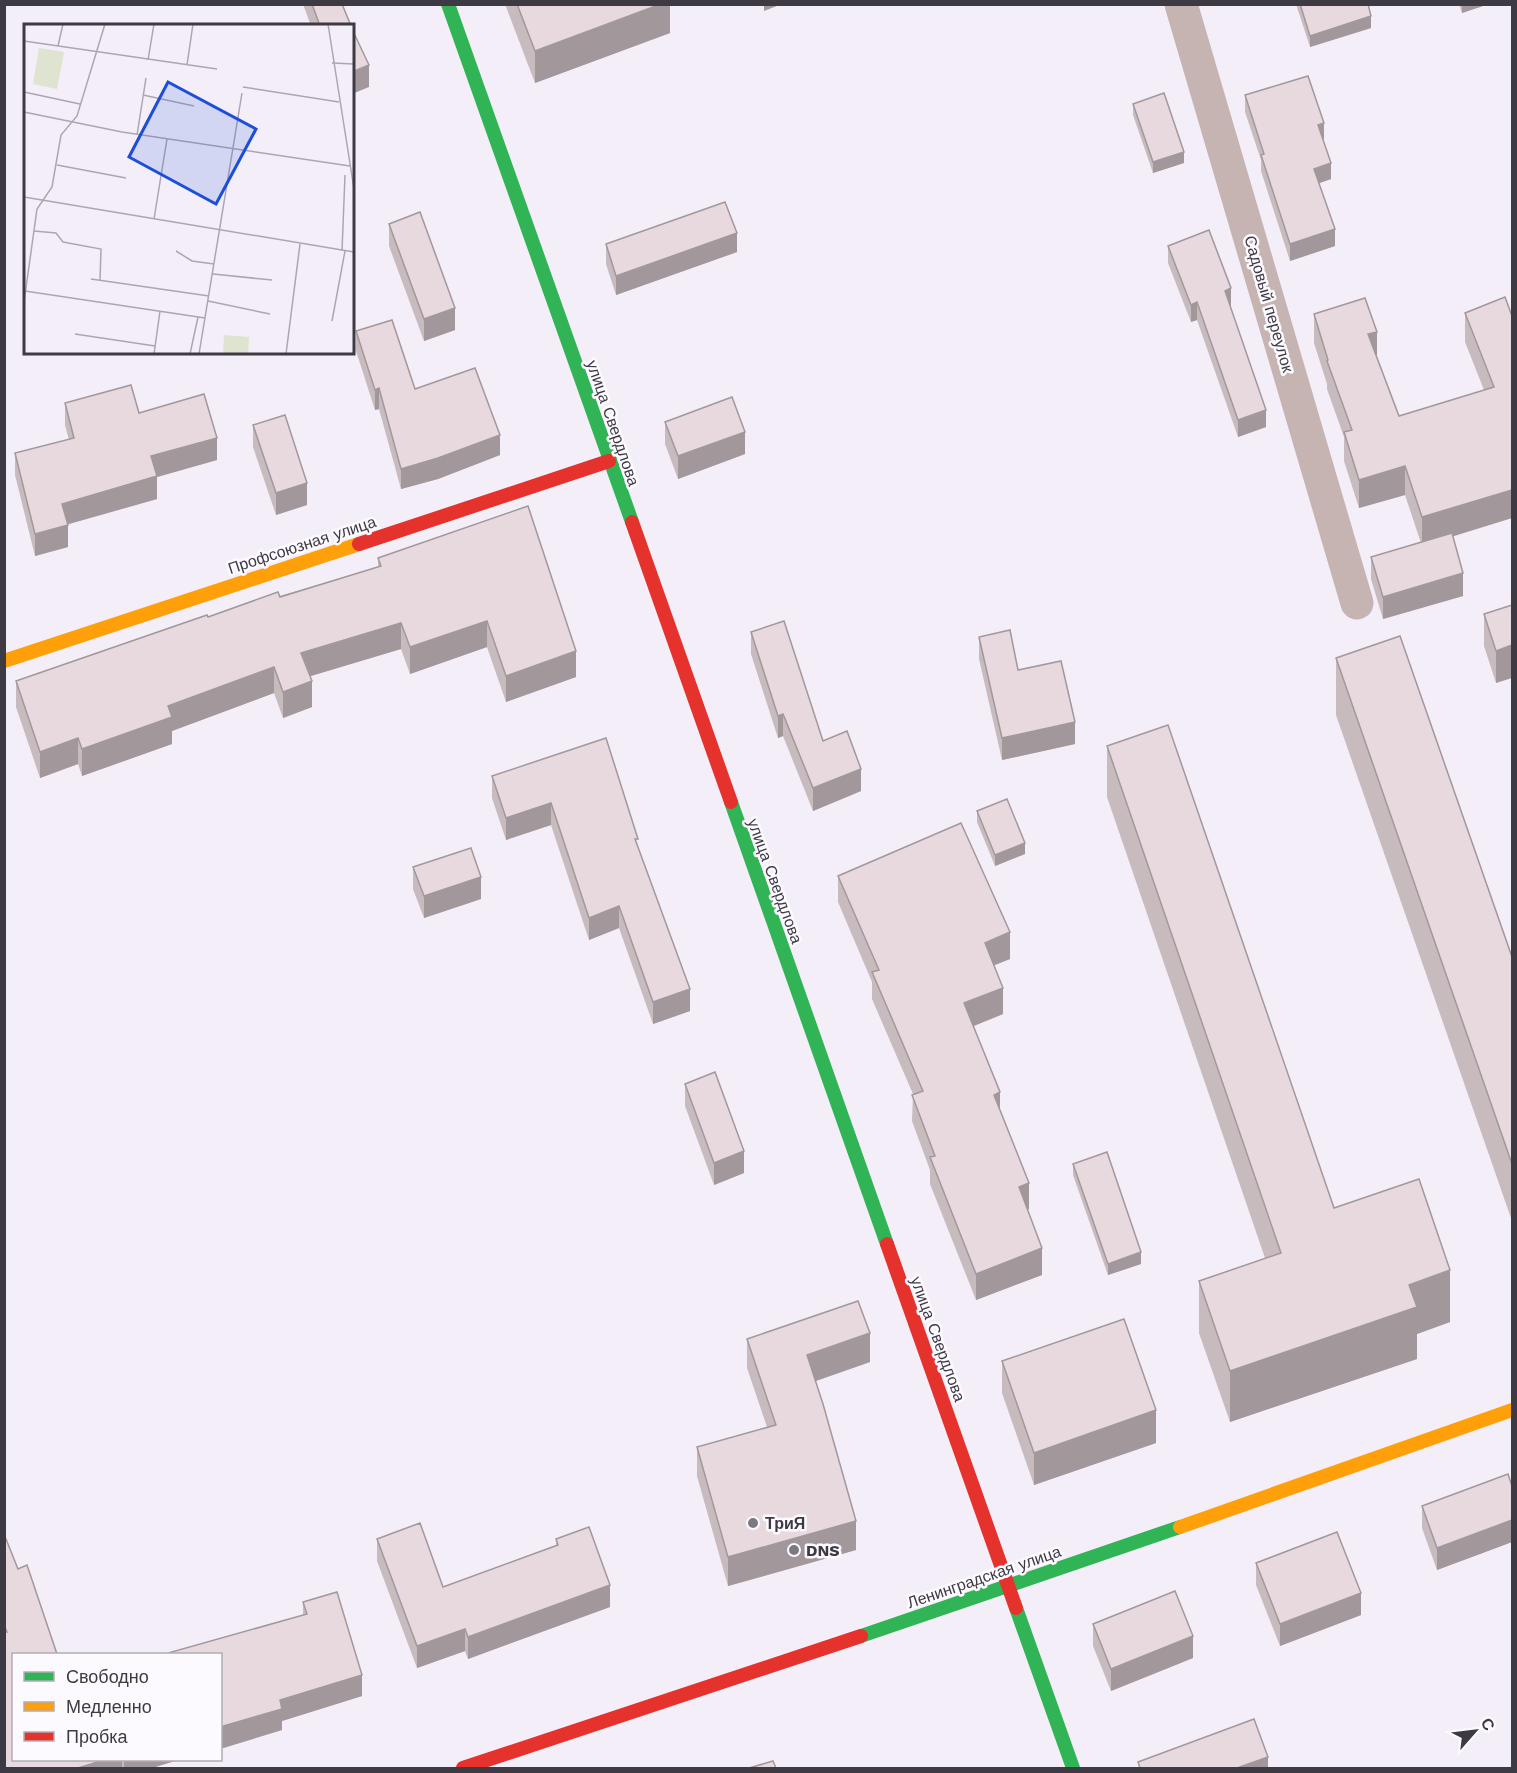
<svg xmlns="http://www.w3.org/2000/svg" width="1517" height="1773" font-family="'Work Sans',sans-serif">
  <style>
    .lines { fill: none; stroke-linecap: round; stroke-linejoin: round }
    .street { stroke: #c5b4b1; stroke-width: 33 }
    .fast { stroke: #30b455; stroke-width: 14 }
    .slow { stroke: #ff9f0a; stroke-width: 14 }
    .jam { stroke: #e5322d; stroke-width: 14 }
    .wall { fill: #c7bbbe }
    .shaded-wall { fill: #a2989b }
    .building { fill: #e7d9dd; stroke: #a2989b; stroke-width: 1.5 }
    .poi-dot { fill: #7d7982; stroke: #fcfaff; stroke-width: 2 }
    .labels { text-anchor: middle; dominant-baseline: central; stroke-width: 5; stroke-linejoin: round; paint-order: stroke }
    .street-label { font-size: 16px; fill: #3e3a43; stroke: #fcfaff }
    .poi-label { font-size: 16px; font-weight: bold; fill: #3e3a43; stroke: #fcfaff; text-anchor: start }
    .inset-road { fill: none; stroke: #aba6b0; stroke-width: 1.5 }
    .view { fill: #1d4ed8; fill-opacity: 0.15; stroke: #1d4ed8; stroke-width: 3 }
    .inset-edge { fill: none; stroke: #3e3a43; stroke-width: 3 }
  </style>
  <rect width="100%" height="100%" fill="#f3eef8"/>
  <g class="lines">
    <path class="street" d="M1181 4 1357 603"/>
    <g class="fast">
      <path d="M448 4 632 522"/>
      <path d="M731 802 887 1244"/>
      <path d="M1016 1608 1073 1768"/>
      <path d="M861 1636 1180 1527"/>
    </g>
    <g class="slow">
      <path d="M4 661 359 544"/>
      <path d="M1180 1527 1512 1410"/>
    </g>
    <g class="jam">
      <path d="M632 522 731 802"/>
      <path d="M359 544 609 461"/>
      <path d="M887 1244 1016 1608"/>
      <path d="M463 1768 861 1636"/>
    </g>
  </g>
  <g class="wall">
    <path d="M303 4H342L351 26H311Z"/>
    <path d="M505 4H670V33L535 83Z"/>
    <path d="M1296 4H1368L1371 28 1310 47Z"/>
    <path d="M1459 4H1489L1462 13Z"/>
    <path d="M1245 95 1324 139H1323L1331 179 1319 183 1335 246 1290 261 1261 171V160L1245 112Z"/>
    <path d="M1133 104 1184 163 1153 173 1133 115Z"/>
    <path d="M389 224 455 330 424 341 389 246Z"/>
    <path d="M606 244 737 252 616 295 606 264Z"/>
    <path d="M1168 246 1231 306H1230L1266 427 1238 437 1197 320 1191 322 1168 263Z"/>
    <path d="M1505 297 1512 518 1452 536 1463 596 1383 619 1371 579V557L1421 543 1405 495 1359 508 1344 461V437L1327 389V384L1314 343V314L1377 357 1399 416 1484 390 1465 342V313Z"/>
    <path d="M356 331 415 389 500 455 438 479 401 489 379 409 375 410 356 351Z"/>
    <path d="M65 403 139 413 217 460 157 477V499L68 524V547L35 556 15 475V453L69 440 65 425Z"/>
    <path d="M665 422 745 454 678 479 665 444Z"/>
    <path d="M253 425 307 505 276 515 253 447Z"/>
    <path d="M528 506 576 677 506 702 487 647 410 674 401 649 310 676 312 707 283 718 274 693 172 731V744L82 776 78 764 40 778 16 707V681L208 617 378 567V558Z"/>
    <path d="M1512 605 1496 683 1484 646V614Z"/>
    <path d="M751 632 823 741 861 791 813 811 783 736 778 738 751 654Z"/>
    <path d="M979 637 1018 670 1075 744 1002 760 979 659Z"/>
    <path d="M1336 658 1512 957V1221L1336 715Z"/>
    <path d="M606 738 638 847 690 1011 653 1024 619 928 589 940 551 825 506 840 492 798V776Z"/>
    <path d="M1107 746 1334 1208 1450 1322 1417 1334V1359L1230 1422 1199 1333V1281L1265 1258 1107 797Z"/>
    <path d="M977 811 1025 854 995 866 977 822Z"/>
    <path d="M413 867 481 899 424 918 413 889Z"/>
    <path d="M838 876 1010 959 994 965 1003 1014 973 1026 1000 1110 1029 1209 1028 1210 1042 1275 976 1300 930 1184V1170L912 1121 913 1094 872 999V982L838 902Z"/>
    <path d="M685 1084 744 1173 714 1185 685 1106Z"/>
    <path d="M1073 1164 1141 1264 1108 1275 1073 1175Z"/>
    <path d="M747 1339 870 1362 816 1381 856 1550 728 1586 697 1476V1447L767 1427 747 1368Z"/>
    <path d="M1002 1361 1156 1443 1034 1485 1002 1393Z"/>
    <path d="M1512 1486V1542L1437 1570 1422 1528V1506Z"/>
    <path d="M4 1534 14 1760H178L152 1768H4Z"/>
    <path d="M377 1539 443 1587 556 1545V1539L610 1607 468 1659 465 1651 417 1668 377 1561Z"/>
    <path d="M1256 1563 1361 1615 1280 1646 1256 1585Z"/>
    <path d="M303 1602 362 1696 282 1721V1730L220 1749 303 1615Z"/>
    <path d="M1093 1624 1193 1658 1111 1691 1093 1646Z"/>
  </g>
  <g class="shaded-wall">
    <path d="M661 4H670V33L535 83V51Z"/>
    <path d="M764 4H782L764 11Z"/>
    <path d="M1462 4H1489L1462 13Z"/>
    <path d="M1371 16V28L1310 47V36Z"/>
    <path d="M369 65V87L352 94V72Z"/>
    <path d="M1324 123V139L1318 141V125Z"/>
    <path d="M1184 152V163L1153 173V162Z"/>
    <path d="M1331 163V179L1314 185V169Z"/>
    <path d="M1335 229V246L1290 261V244Z"/>
    <path d="M737 233V252L616 295V276Z"/>
    <path d="M1231 288V306L1225 308V291Z"/>
    <path d="M1197 302V320L1191 322V305Z"/>
    <path d="M455 308V330L424 341V319Z"/>
    <path d="M1377 332V360L1368 334Z"/>
    <path d="M379 388V409L375 410V390Z"/>
    <path d="M1266 410V427L1238 437V420Z"/>
    <path d="M745 432V454L678 479V456Z"/>
    <path d="M500 435V455L438 479 401 489V469Z"/>
    <path d="M217 438V460L157 477V499L62 526V504L151 456Z"/>
    <path d="M1405 466V495L1359 508V480Z"/>
    <path d="M307 483V505L276 515V493Z"/>
    <path d="M1512 490V518L1422 546V517Z"/>
    <path d="M68 525V547L35 556V534Z"/>
    <path d="M1463 573V596L1383 619V597Z"/>
    <path d="M487 621V647L410 674V647Z"/>
    <path d="M401 623V649L301 679V653Z"/>
    <path d="M1512 645V678L1496 683V651Z"/>
    <path d="M576 651V677L506 702V676Z"/>
    <path d="M274 667V693L172 731V744L82 776V749L168 706Z"/>
    <path d="M312 681V707L283 718V692Z"/>
    <path d="M783 714V736L778 738V716Z"/>
    <path d="M1075 722V744L1002 760V738Z"/>
    <path d="M78 738V764L40 778V752Z"/>
    <path d="M861 769V791L813 811V788Z"/>
    <path d="M551 803V825L506 840V818Z"/>
    <path d="M1025 843V854L995 866V855Z"/>
    <path d="M481 877V899L424 918V896Z"/>
    <path d="M619 906V928L589 940V918Z"/>
    <path d="M1010 932V959L985 969V943Z"/>
    <path d="M1003 988V1014L964 1030V1003Z"/>
    <path d="M690 989V1011L653 1024V1002Z"/>
    <path d="M1000 1092V1119L994 1095Z"/>
    <path d="M744 1151V1173L714 1185V1163Z"/>
    <path d="M1029 1183V1209L1019 1213V1187Z"/>
    <path d="M1042 1248V1275L976 1300V1274Z"/>
    <path d="M1141 1252V1264L1108 1275V1264Z"/>
    <path d="M1450 1270V1322L1417 1334V1359L1230 1422V1371L1409 1285Z"/>
    <path d="M870 1333V1362L807 1384V1355Z"/>
    <path d="M1156 1410V1443L1034 1485V1453Z"/>
    <path d="M1512 1520V1542L1437 1570V1548Z"/>
    <path d="M856 1521V1550L728 1586V1557Z"/>
    <path d="M610 1585V1607L468 1659V1637Z"/>
    <path d="M1361 1593V1615L1280 1646V1624Z"/>
    <path d="M465 1629V1651L417 1668V1646Z"/>
    <path d="M1193 1636V1658L1111 1691V1669Z"/>
    <path d="M362 1675V1696L282 1721V1730L220 1749V1727L280 1700Z"/>
    <path d="M1268 1757V1768H1237Z"/>
    <path d="M104 1760H122V1768H78Z"/>
    <path d="M124 1760H178L152 1768H124Z"/>
  </g>
  <g class="building">
    <path d="M312 4H342L351 26H320Z"/>
    <path d="M517 4H661L535 51Z"/>
    <path d="M1300 4H1368L1371 16 1310 36Z"/>
    <path d="M352 29 369 65 352 72Z"/>
    <path d="M1308 76 1324 123 1318 125 1331 163 1314 169 1335 229 1290 244 1261 155 1264 154 1245 95Z"/>
    <path d="M1164 93 1184 152 1153 162 1133 104Z"/>
    <path d="M725 202 737 233 616 276 606 244Z"/>
    <path d="M420 212 455 308 424 319 389 224Z"/>
    <path d="M1209 230 1231 288 1225 291 1266 410 1238 420 1197 302 1191 305 1168 246Z"/>
    <path d="M1505 297 1512 316V490L1422 517 1405 466 1359 480 1344 432 1352 430 1327 361 1328 360 1314 314 1365 298 1377 332 1368 334 1399 416 1494 387 1465 313Z"/>
    <path d="M392 320 415 389 475 368 500 435 438 458 401 469 379 388 375 390 356 331Z"/>
    <path d="M131 385 139 413 204 394 217 438 151 456 157 476 62 504 68 525 35 534 15 453 74 438 65 403Z"/>
    <path d="M732 397 745 432 678 456 665 422Z"/>
    <path d="M285 415 307 483 276 493 253 425Z"/>
    <path d="M528 506 576 651 506 676 487 621 410 647 401 623 301 653 312 681 283 692 274 667 168 706 172 717 82 749 78 738 40 752 16 681 207 615 208 617 278 592 280 597 381 566 378 558Z"/>
    <path d="M1452 533 1463 573 1383 597 1371 557Z"/>
    <path d="M1512 605V645L1496 651 1484 614Z"/>
    <path d="M784 621 823 741 847 731 861 769 813 788 783 714 778 716 751 632Z"/>
    <path d="M1010 630 1018 670 1061 661 1075 722 1002 738 979 637Z"/>
    <path d="M1400 636 1512 957V1164L1336 658Z"/>
    <path d="M1168 725 1334 1208 1419 1179 1450 1270 1409 1285 1417 1307 1230 1371 1199 1281 1281 1253 1107 746Z"/>
    <path d="M606 738 638 839H635L690 989 653 1002 619 906 589 918 551 803 506 818 492 776Z"/>
    <path d="M1007 799 1025 843 995 855 977 811Z"/>
    <path d="M961 823 1010 932 985 943 1003 988 964 1003 1000 1092 994 1095 1029 1183 1019 1187 1042 1248 976 1274 930 1157 935 1156 912 1095 923 1091 872 972 879 970 838 876Z"/>
    <path d="M471 848 481 877 424 896 413 867Z"/>
    <path d="M715 1072 744 1151 714 1163 685 1084Z"/>
    <path d="M1107 1152 1141 1252 1108 1264 1073 1164Z"/>
    <path d="M858 1301 870 1333 807 1355 823 1404 856 1521 728 1557 697 1447 776 1425 747 1339Z"/>
    <path d="M1124 1319 1156 1410 1034 1453 1002 1361Z"/>
    <path d="M1508 1474 1512 1486V1520L1437 1548 1422 1506Z"/>
    <path d="M420 1523 443 1587 558 1545 556 1539 589 1527 610 1585 468 1637 465 1629 417 1646 377 1539Z"/>
    <path d="M1337 1532 1361 1593 1280 1624 1256 1563Z"/>
    <path d="M4 1534 18 1569 27 1565 57 1654H14V1760H104L78 1768H4V1632H7L4 1625Z"/>
    <path d="M1175 1591 1193 1636 1111 1669 1093 1624Z"/>
    <path d="M337 1592 362 1675 280 1700 282 1709 220 1727V1654H168V1653L307 1614 303 1602Z"/>
    <path d="M1254 1719 1268 1757 1237 1768H1140L1138 1762Z"/>
    <path d="M773 1761 776 1768H749Z"/>
  </g>
  <g class="poi-dot">
    <circle cx="753" cy="1523" r="6"/>
    <circle cx="794" cy="1550" r="6"/>
  </g>
  <g class="labels">
    <g class="street-label">
      <text transform="translate(1269 304) rotate(74)">Садовый переулок</text>
      <text transform="translate(613 423) rotate(71)">улица Свердлова</text>
      <text transform="translate(302 545) rotate(-18)">Профсоюзная улица</text>
      <text transform="translate(775 881) rotate(70)">улица Свердлова</text>
      <text transform="translate(938 1339) rotate(70)">улица Свердлова</text>
      <text transform="translate(984 1577) rotate(-19)">Ленинградская улица</text>
    </g>
    <g class="poi-label">
      <text x="765" y="1523">ТриЯ</text>
      <text x="806" y="1550">DNS</text>
    </g>
  </g>
  <g transform="translate(24 24)">
    <rect width="330" height="330" fill="#f3eef8"/>
    <path d="M15 24 40 28 33 65 9 60Z" fill="#dee4cf"/>
    <path d="M200 311 225 313 224 330H199Z" fill="#dee4cf"/>
    <path class="inset-road" d="M304 0 330 165M0 17 193 45M34 22 39 0M124 36 130 0M308 39 330 40M163 41 169 0M219 63 315 78M0 68 56 80M119 71 170 82M0 88 98 108 326 142M113 111 122 54M33 141 102 154M0 173 330 228M130 195 143 115M10 207 32 209 39 218 77 225 76 257M152 227 168 237 190 240M318 227 321 151M189 250 248 256M67 255 185 272M1 267 181 294M184 277 246 290M0 278 13 185 28 163 37 111 53 92 81 0M308 297 321 227M51 310 131 322M130 330 136 287M166 330 174 293M175 330 218 69M262 330 276 220"/>
    <path class="view" d="M144 58 232 105 192 180 105 133Z"/>
    <rect width="330" height="330" class="inset-edge"/>
  </g>
  <rect width="1517" height="1773" fill="none" stroke="#3e3a43" stroke-width="12"/>
  <rect x="12" y="1653" width="210" height="108" fill="#fcfaff" stroke="#b0adb4" stroke-width="1.5"/>
  <rect x="24" y="1672" width="30" height="9" fill="#30b455" stroke="#b0adb4" stroke-width="1.5"/>
  <text x="66" y="1683" font-size="18" fill="#3e3a43">Свободно</text>
  <rect x="24" y="1702" width="30" height="9" fill="#ff9f0a" stroke="#b0adb4" stroke-width="1.5"/>
  <text x="66" y="1713" font-size="18" fill="#3e3a43">Медленно</text>
  <rect x="24" y="1732" width="30" height="9" fill="#e5322d" stroke="#b0adb4" stroke-width="1.5"/>
  <text x="66" y="1743" font-size="18" fill="#3e3a43">Пробка</text>
  <g transform="translate(1475 1731) rotate(62)" stroke="#fcfaff" stroke-width="4.5" paint-order="stroke">
  <path d="M0-4.5L10 22L0 15L-10 22Z" fill="#3e3a43"/>
  <text y="-9" font-size="16" font-weight="bold" text-anchor="middle" fill="#3e3a43">С</text>
  </g>
</svg>
